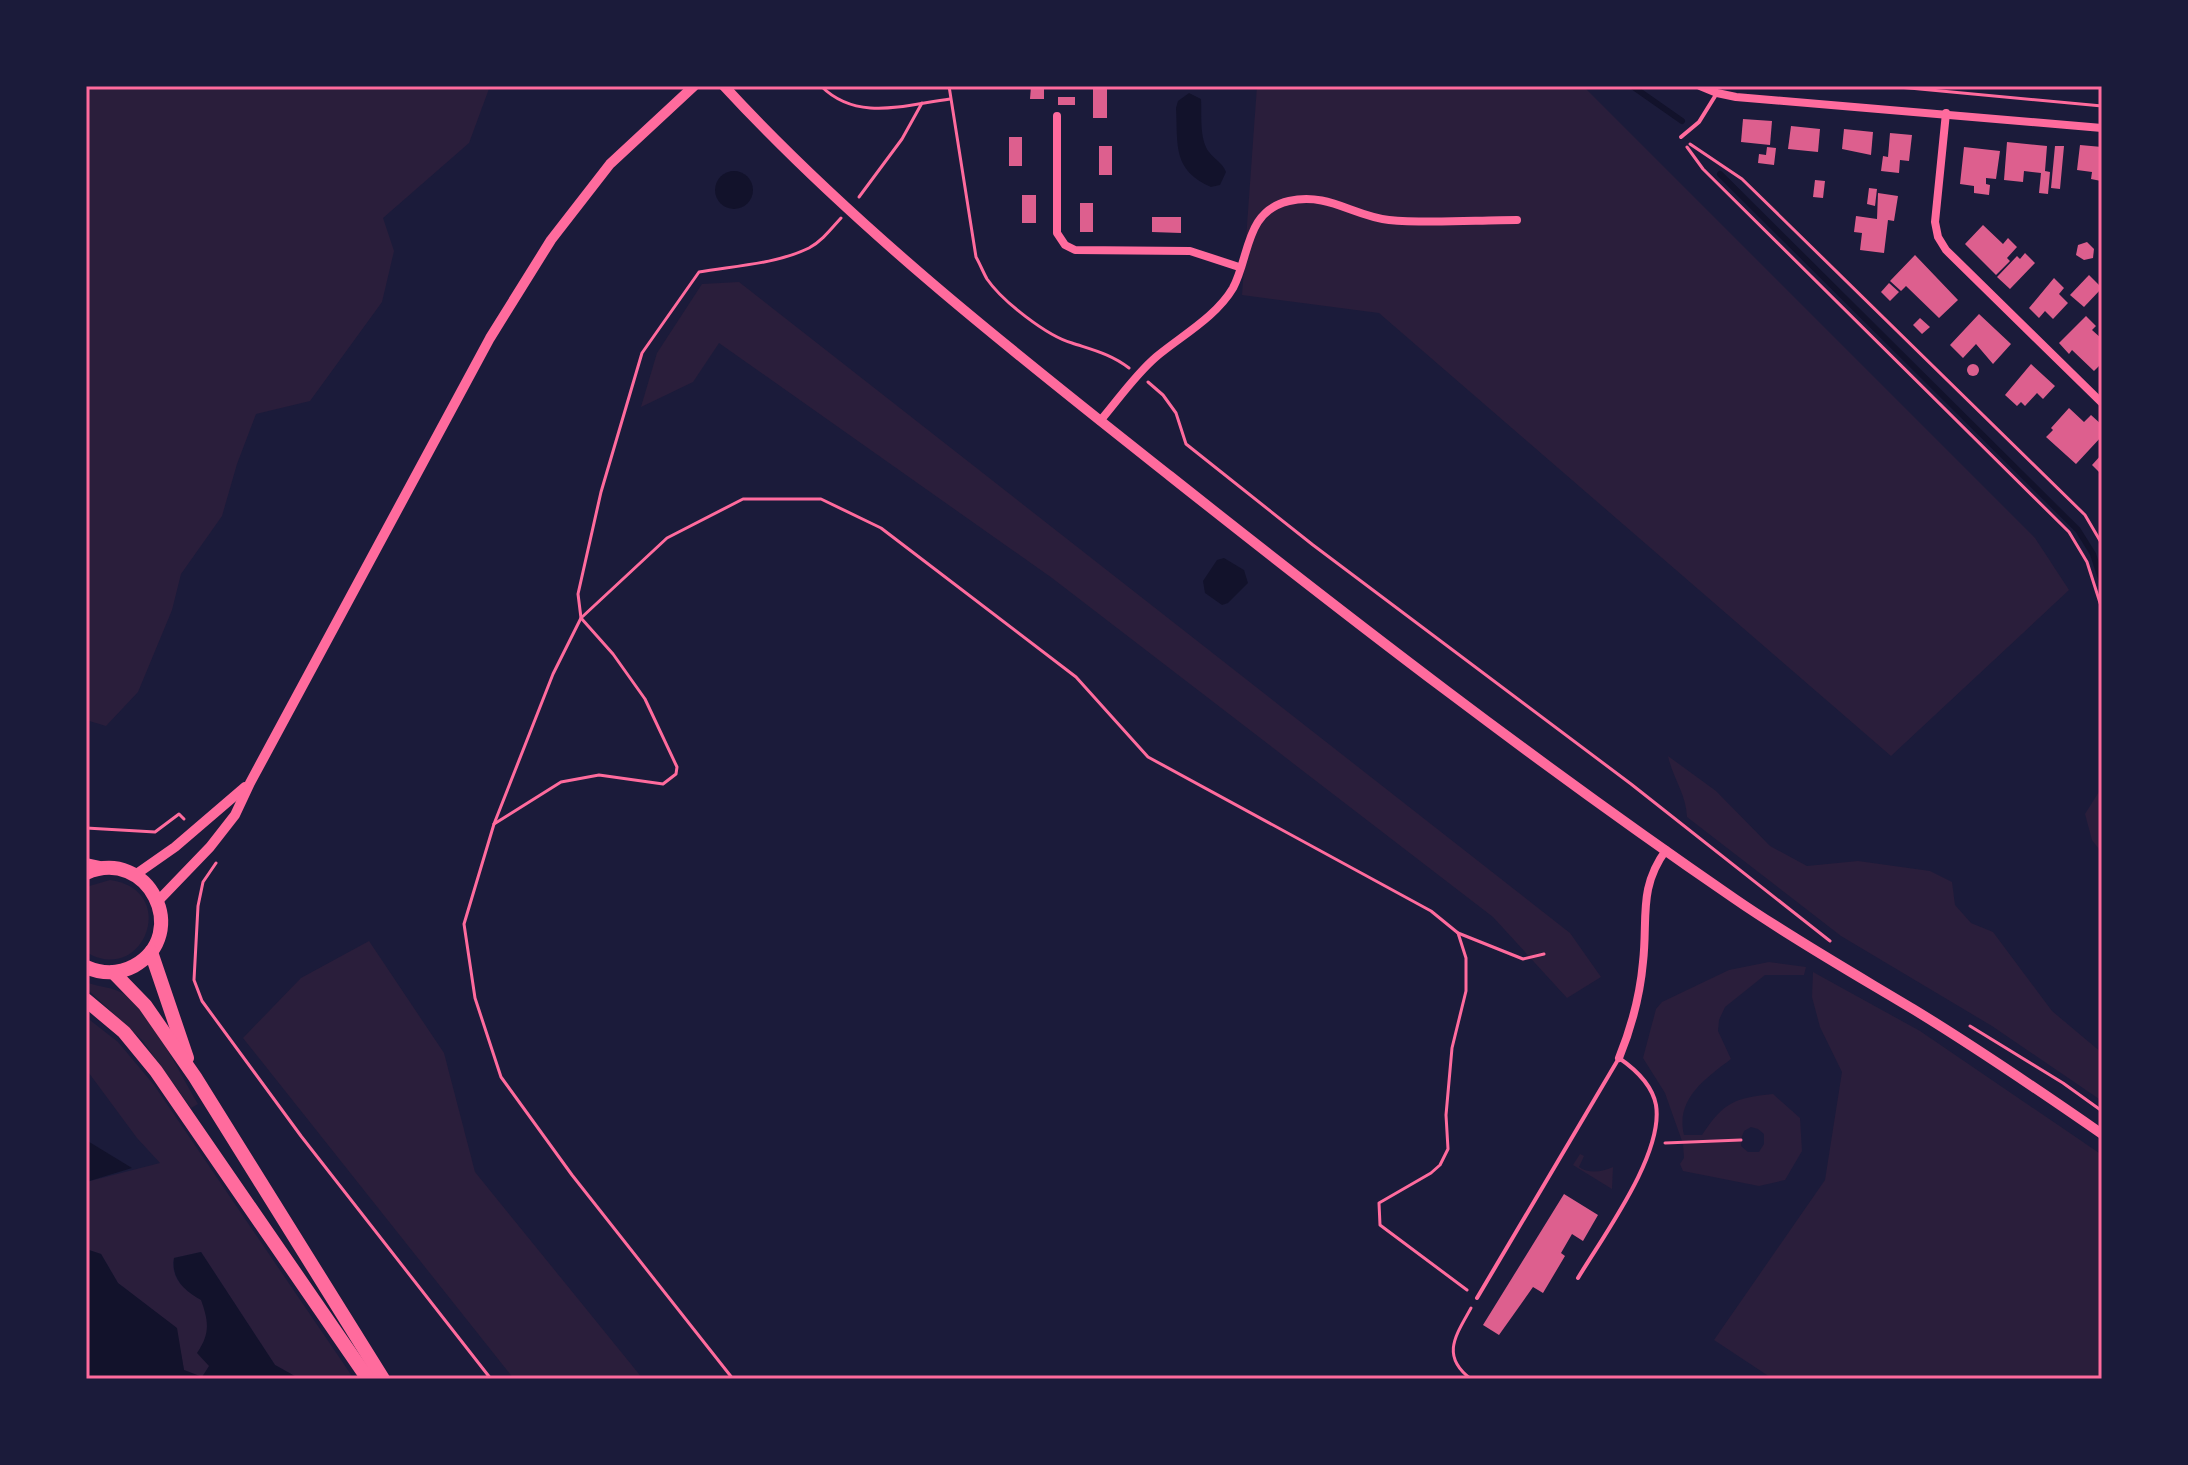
<svg xmlns="http://www.w3.org/2000/svg" width="2188" height="1465" font-family="Karla,sans-serif">
  <style>
    .green { fill: #2a1e3b }
    .water { fill: #12122b }
    .lines { fill: none; stroke-linecap: round; stroke-linejoin: round }
    .stream { stroke: #12122b; stroke-width: 6 }
    .building { fill: #dd5f8e }
    .path { stroke: #ff6b9d; stroke-width: 3 }
    .service { stroke: #ff6b9d; stroke-width: 4 }
    .minor { stroke: #ff6b9d; stroke-width: 8 }
    .tertiary { stroke: #ff6b9d; stroke-width: 10 }
    .primary { stroke: #ff6b9d; stroke-width: 14 }
    .trunk { stroke: #ff6b9d; stroke-width: 14 }
    .neatline { fill: none; stroke: #ff6b9d; stroke-width: 3 }
  </style>
  <rect width="100%" height="100%" fill="#1b1b3a"/>
  <g class="green">
    <path d="M86 86H490L469 143 383 218 394 251 382 302 310 401 256 414 237 464 222 516 181 574 172 610 138 692 106 726 86 720Z"/>
    <path d="M1257 86 1585 88 2035 538 2069 590 1891 756 1379 313 1242 295Z"/>
    <path d="M739 282 1570 933 1601 977 1567 998 1493 917 1052 578 719 343 693 382 641 407 657 353 702 284Z"/>
    <path d="M1668 756 1716 791 1770 846 1807 866 1858 861 1930 871 1952 882 1955 905 1971 923 1993 932 2052 1011 2102 1053V1101L1992 1026 1841 936 1687 817C1686 793 1673 779 1668 756Z"/>
    <path d="M2102 787V853L2092 840 2085 814Z"/>
    <path d="M110 880C181 890 143 987 86 952V887Z"/>
    <path d="M369 941 444 1053 475 1172 643 1379H514L243 1038 301 978Z"/>
    <path d="M1769 962 1806 967 1804 975H1765L1725 1007 1719 1020 1718 1031 1731 1059C1706 1078 1675 1099 1684 1135H1702C1724 1102 1734 1098 1773 1094L1800 1118 1802 1151 1785 1180 1759 1186 1683 1171 1680 1164 1684 1158 1683 1143 1741 1141V1146L1748 1152H1759L1764 1144V1134L1758 1129 1751 1127 1744 1131 1741 1139 1682 1141 1665 1093 1643 1058 1656 1009 1662 1002 1729 970Z"/>
    <path d="M1813 972 1920 1031 2102 1155V1379H1773L1714 1340 1825 1180 1842 1072 1820 1027 1812 997Z"/>
    <path d="M88 983C100 987 113 987 124 994 150 1011 180 1074 198 1104L191 1108 142 1040 86 988Z"/>
    <path d="M86 1017 118 1042 154 1085 354 1379H300L275 1365 201 1252 174 1258C170 1279 185 1291 202 1300L208 1319 210 1366 202 1377 184 1370 176 1328 118 1283 101 1254 86 1249V1182L160 1163 137 1138 86 1069Z"/>
    <path d="M1580 1154 1584 1156 1579 1167C1588 1174 1603 1172 1613 1167L1612 1189 1573 1165Z"/>
  </g>
  <g class="water">
    <path d="M1189 93 1201 99C1202 114 1199 139 1209 152 1215 160 1222 162 1226 172L1220 185 1211 187C1172 170 1178 145 1176 108L1178 101Z"/>
    <circle cx="734" cy="190" r="19"/>
    <path d="M1224 558 1244 570 1248 583 1228 603 1222 605 1205 593 1203 581 1217 560Z"/>
    <path d="M86 1140 132 1168 86 1182Z"/>
    <path d="M86 1249 101 1254 118 1283 177 1328 184 1370 202 1377 209 1366 197 1353C210 1334 209 1322 201 1300 185 1291 171 1279 174 1258L201 1252 275 1365 300 1379H86Z"/>
  </g>
  <g class="lines">
    <g class="stream">
      <path d="M1632 86 1682 121"/>
      <path d="M1720 174 2078 530 2093 554 2102 582"/>
    </g>
  </g>
  <g class="building">
    <path d="M1031 86H1044V99H1030Z"/>
    <rect x="1093" y="89" width="14" height="29"/>
    <rect x="1058" y="97" width="17" height="8"/>
    <path d="M1743 119 1772 121 1770 145 1741 142Z"/>
    <path d="M1791 126 1820 129 1818 152 1788 149Z"/>
    <path d="M1844 129 1873 132 1871 155 1842 149Z"/>
    <path d="M1890 133 1912 135 1909 161 1900 160 1899 173 1881 171 1883 156 1888 157Z"/>
    <rect x="1009" y="137" width="13" height="29"/>
    <path d="M2007 142 2047 146 2045 171 2050 172 2048 194 2039 193 2041 173 2024 171 2023 182 2004 180Z"/>
    <path d="M2080 145 2102 147 2101 181 2091 179 2092 172 2077 170Z"/>
    <rect x="1099" y="146" width="13" height="29"/>
    <path d="M2055 146H2064L2060 189 2051 188Z"/>
    <path d="M1767 147 1776 148 1774 165 1758 163 1759 154 1766 155Z"/>
    <path d="M1964 147 2000 151 1996 179 1986 178V184L1990 185 1989 195 1974 193V186L1960 184Z"/>
    <path d="M1815 180 1825 181 1823 198 1813 197Z"/>
    <path d="M1869 188 1877 189 1875 206 1867 204Z"/>
    <path d="M1878 193 1898 196 1894 221 1888 220 1884 253 1860 250 1862 233 1854 232 1856 216 1877 219Z"/>
    <rect x="1022" y="195" width="14" height="28"/>
    <rect x="1080" y="203" width="13" height="29"/>
    <path d="M1152 217H1181V233L1152 232Z"/>
    <path d="M1983 225 2003 244 2008 238 2017 247 2007 258 2010 261 1996 275 1965 244Z"/>
    <path d="M2087 242 2094 249 2093 258 2084 260 2076 255 2078 245Z"/>
    <path d="M2025 253 2035 263 2010 289 1997 277 2017 256 2020 259Z"/>
    <path d="M1915 255 1958 300 1939 318 1906 286 1901 291 1890 281Z"/>
    <path d="M2089 275 2102 288 2084 307 2070 295Z"/>
    <path d="M2054 278 2064 288 2059 294 2068 303 2053 319 2045 311 2039 318 2029 308Z"/>
    <path d="M1889 283 1899 292 1890 301 1881 292Z"/>
    <path d="M1979 314 2011 344 1993 364 1976 344 1963 358 1950 345Z"/>
    <path d="M2086 316 2096 326 2092 330 2102 339V363L2094 371 2072 350 2069 354 2059 343Z"/>
    <path d="M1920 318 1930 327 1922 334 1913 325Z"/>
    <path d="M2031 364 2055 386 2043 399 2037 393 2025 406 2021 402 2017 406 2005 395Z"/>
    <circle cx="1973" cy="370" r="6"/>
    <path d="M2069 408 2084 422 2091 415 2102 425V436L2076 464 2046 437 2053 430 2051 428Z"/>
    <path d="M2102 454V475L2092 465Z"/>
    <path d="M1564 1194 1598 1215 1583 1241 1572 1234 1561 1253 1565 1256 1543 1293 1533 1287 1499 1335 1483 1325Z"/>
  </g>
  <g class="lines">
    <g class="path">
      <path d="M821 86C857 122 904 105 950 99"/>
      <path d="M949 86 976 257C980 264 983 272 987 279 1002 301 1047 336 1072 343 1093 350 1111 354 1129 368"/>
      <path d="M1888 86 2102 106"/>
      <path d="M1690 144 1742 179 2085 515 2102 544"/>
      <path d="M1687 147 1703 169 2069 532 2087 562 2102 609"/>
      <path d="M859 197 902 139 922 103"/>
      <path d="M1148 382 1163 395 1176 413 1186 444 1313 545 1631 784 1830 941"/>
      <path d="M494 824 561 782 599 775 663 784 676 774 677 767 645 699 613 654 581 618 578 594 601 492 642 353 699 272C734 266 776 264 809 248 822 241 831 229 841 218"/>
      <path d="M86 828 155 832 179 814 184 819"/>
      <path d="M216 863 203 882 198 906 194 980 202 1001 301 1136 491 1379"/>
      <path d="M1458 933 1466 958V991L1452 1048 1446 1115 1448 1149 1440 1165 1431 1173 1379 1203 1380 1225 1467 1290"/>
      <path d="M1970 1026 2063 1083 2102 1111"/>
      <path d="M1665 1143 1741 1140"/>
      <path d="M733 1379 572 1175 501 1077 475 998 464 924 494 824 553 674 581 618 667 538 743 499H821L881 528 1076 677 1148 757 1431 911 1458 933 1523 959 1544 954"/>
      <path d="M1471 1379C1440 1356 1456 1335 1471 1308"/>
    </g>
    <g class="service">
      <path d="M1681 137 1699 122 1717 93"/>
      <path d="M1477 1298 1619 1058C1635 1069 1652 1084 1656 1105 1664 1154 1603 1236 1578 1278"/>
    </g>
    <g class="minor">
      <path d="M1700 86 1717 93 1736 97 2102 128"/>
      <path d="M1946 113 1935 222 1938 237 1946 250 2102 403"/>
      <path d="M1057 116V233L1065 245 1075 250 1190 251 1239 267"/>
      <path d="M1100 421C1118 400 1135 375 1156 357 1181 336 1216 317 1233 288 1250 256 1245 211 1289 201 1328 192 1353 216 1389 220 1427 224 1477 220 1517 220"/>
      <path d="M1619 1058C1632 1026 1640 996 1643 962 1648 919 1638 888 1666 850"/>
    </g>
    <g class="tertiary">
      <path d="M724 86C856 229 1017 355 1170 476 1354 622 1541 766 1735 899 1793 939 1853 973 1913 1009 1977 1048 2040 1091 2102 1134"/>
      <path d="M135 875 175 847 245 787"/>
      <path d="M158 901 210 847 235 815 250 783 490 338 551 240 610 164 694 86"/>
    </g>
    <path class="primary" d="M86 873C148 846 192 934 134 966 119 974 102 974 86 967"/>
    <g class="trunk">
      <path d="M86 865 100 868"/>
      <path d="M151 952 187 1058"/>
      <path d="M113 972 145 1005 195 1077 383 1379"/>
      <path d="M86 1000 124 1032 156 1071 368 1379"/>
    </g>
  </g>
  <rect width="2188" height="1465" fill="none" stroke="#1b1b3a" stroke-width="176"/>
  <rect x="88" y="88" width="2012" height="1289" class="neatline"/>
</svg>
